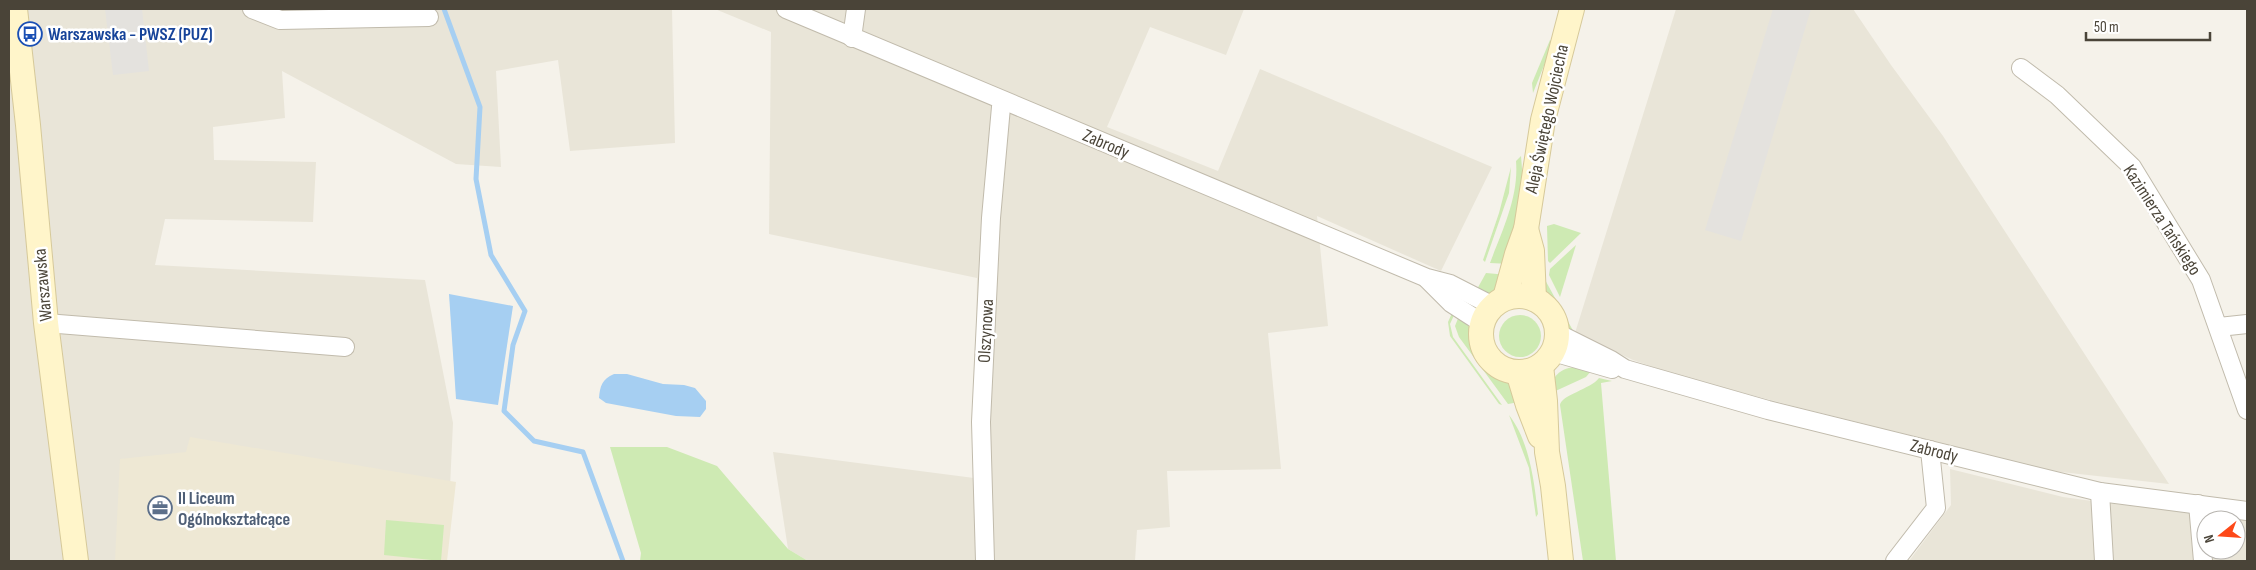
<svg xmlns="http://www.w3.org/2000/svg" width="2256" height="570" font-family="'Sofia Sans Condensed',sans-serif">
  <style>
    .residential { fill: #e9e5d8; fill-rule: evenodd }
    .education { fill: #eee8d4 }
    .green { fill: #ceeab3 }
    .parking { fill: #e4e2de }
    .water { fill: #a6cff2 }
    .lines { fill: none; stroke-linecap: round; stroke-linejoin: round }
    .stream { stroke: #a6cff2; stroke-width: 5 }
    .street-casing { stroke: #c1bbac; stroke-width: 20 }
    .secondary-casing { stroke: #d6c99a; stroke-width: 26 }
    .street { stroke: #fff; stroke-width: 18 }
    .secondary { stroke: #fff5ca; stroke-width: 24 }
    .labels { text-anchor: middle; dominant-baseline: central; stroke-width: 5; stroke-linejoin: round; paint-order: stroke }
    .transit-label { font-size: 18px; font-weight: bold; fill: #164399; stroke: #fff; text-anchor: start }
    .street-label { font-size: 18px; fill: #4a4438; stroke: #fff }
    .service-label { font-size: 18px; font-weight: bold; fill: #4e5e75; stroke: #fff; text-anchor: start }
  </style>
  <rect width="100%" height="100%" fill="#f5f2ea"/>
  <g class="residential">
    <path d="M9 9H672L675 143 570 151 558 60 496 71 501 167 456 164 282 71 285 118 213 127 214 160 316 162 313 222 165 219 155 265 425 280 453 423 450 487 345 561H9Z"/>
    <path d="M715 9H1244L1226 55 1150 27 1107 127 1218 171 1260 69 1492 167 1441 271 1317 216 1328 326 1268 333 1281 469 1167 471 1170 527 1137 530 1135 561H808L788 549 773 452 974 478 977 278 769 234 771 32Z"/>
    <path d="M1676 9H1853L1891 65 1943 136 2169 484 2052 471 1793 406 1679 376 1633 360 1575 333Z"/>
    <path d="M1950 469 2063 497 2114 504 2247 516V561H1909L1951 505ZM2206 520H2236V550H2206Z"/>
  </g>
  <path class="education" d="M190 437 456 482 447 561H115L120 459 186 452Z"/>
  <g class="green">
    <path d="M1550 40 1553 43 1533 93 1532 83Z"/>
    <path d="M1521 156 1523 181 1510 264 1490 263C1502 231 1519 197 1516 161Z"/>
    <path d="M1511 167 1509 193 1485 262 1483 260 1499 213Z"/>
    <path d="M1554 224 1581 233 1550 263 1548 261 1547 226Z"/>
    <path d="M1576 245 1560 297 1549 275 1550 269Z"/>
    <path d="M1486 273 1508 275 1495 292 1486 294 1476 291Z"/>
    <path d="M1544 278 1576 336 1566 330 1556 311 1543 295Z"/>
    <path d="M1453 311 1455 313 1450 324 1453 337 1502 405 1499 404 1450 336 1448 322Z"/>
    <circle cx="1520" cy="336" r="21"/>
    <path d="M1459 316 1471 329 1480 358 1489 369 1510 385 1519 402 1508 404 1459 337 1455 326Z"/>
    <path d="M1575 367 1591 371 1586 377 1549 394C1552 378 1557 369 1575 367Z"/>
    <path d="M1599 378 1612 381 1601 383 1616 561H1583L1560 405C1561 395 1591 389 1599 378Z"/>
    <path d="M1509 415C1530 442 1534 481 1538 514L1536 517 1529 468Z"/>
    <path d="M610 447H667L717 466 788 549 808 561H640L641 553Z"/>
    <path d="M386 520 444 525 441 561 384 555Z"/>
  </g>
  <g class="parking">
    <path d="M105 9H142L149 71 113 75Z"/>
    <path d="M1773 9H1811L1741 241 1705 230Z"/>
  </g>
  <g class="water">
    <path d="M449 294 513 306 498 405 456 399Z"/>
    <path d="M614 374H627L663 384 684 385 695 388 706 401V409L700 417 676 416 606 403 599 398C600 386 602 379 614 374Z"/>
  </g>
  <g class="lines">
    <path class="stream" d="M444 9 480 107 476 179 491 255 525 311 513 345 504 411 534 441 583 452 623 561"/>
    <g class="street-casing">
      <g id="street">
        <path d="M252 9 280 20 429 17"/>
        <path d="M786 9 1427 278 1450 284 1493 306"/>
        <path d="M852 38 856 9"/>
        <path d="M2021 68 2057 95 2132 167 2201 280 2247 410"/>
        <path d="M1427 279 1451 303 1482 323"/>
        <path d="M46 323 345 347"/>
        <path d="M2219 327 2247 324"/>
        <path d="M1557 333 1611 360 1625 369 1768 410 2100 492 2247 511"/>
        <path d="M1553 352 1612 369"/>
        <path d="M2100 492 2104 561"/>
        <path d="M2198 504 2203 561"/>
        <path d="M985 561 981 422 991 218 1001 107 1004 101"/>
        <path d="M1895 561 1936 508 1930 450"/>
      </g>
    </g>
    <g class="secondary-casing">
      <g id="secondary">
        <path d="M15 9 28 125 46 323 76 561"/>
        <path d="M1526 229 1532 251 1534 299"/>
        <circle cx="1519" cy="334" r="38"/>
        <path d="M1505 298 1517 254 1526 229 1543 120 1572 9"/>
        <path d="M1541 366 1545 401 1547 452 1553 486 1561 561"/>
        <path d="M1518 372 1528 405 1540 436"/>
      </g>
    </g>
    <use href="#street" class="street"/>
    <use href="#secondary" class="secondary"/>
  </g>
  <defs>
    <g id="bus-ring" transform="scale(1.25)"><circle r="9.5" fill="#fff" stroke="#1a4fb4" stroke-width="1.5"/><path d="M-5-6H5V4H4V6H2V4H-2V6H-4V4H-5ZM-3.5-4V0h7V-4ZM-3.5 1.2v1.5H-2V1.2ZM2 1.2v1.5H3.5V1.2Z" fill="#1a4fb4"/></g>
    <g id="office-ring" transform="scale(1.25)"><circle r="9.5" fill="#fff" stroke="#5c6f8a" stroke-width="1.5"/><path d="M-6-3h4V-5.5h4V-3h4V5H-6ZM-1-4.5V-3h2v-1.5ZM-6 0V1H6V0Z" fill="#5c6f8a"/></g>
  </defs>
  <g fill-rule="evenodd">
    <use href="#bus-ring" x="30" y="34"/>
    <use href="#office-ring" x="160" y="508"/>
  </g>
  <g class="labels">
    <g class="transit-label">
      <text x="48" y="34">Warszawska - PWSZ (PUZ)</text>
    </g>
    <g class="street-label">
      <text transform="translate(1547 119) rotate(-78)">Aleja Świętego Wojciecha</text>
      <text transform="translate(1106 144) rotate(23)">Zabrody</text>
      <text transform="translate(2162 220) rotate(57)">Kazimierza Tańskiego</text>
      <text transform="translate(43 285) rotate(-95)">Warszawska</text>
      <text transform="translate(986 331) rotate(-87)">Olszynowa</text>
      <text transform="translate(1934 451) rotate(14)">Zabrody</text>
    </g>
    <g class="service-label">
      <text x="178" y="498">II Liceum<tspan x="178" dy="21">Ogólnokształcące</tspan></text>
    </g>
  </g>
  <rect width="2256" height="570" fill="none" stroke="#4a4438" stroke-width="20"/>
  <g transform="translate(2221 535) rotate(253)"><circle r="24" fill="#ffffff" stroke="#b7b4af"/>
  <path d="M0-4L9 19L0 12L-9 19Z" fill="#fd4919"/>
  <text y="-8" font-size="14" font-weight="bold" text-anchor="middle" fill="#4a4438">N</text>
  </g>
  <path d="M2086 32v8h124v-8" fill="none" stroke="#4a4438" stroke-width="2.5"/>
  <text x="2094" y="32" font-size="15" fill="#4a4438" stroke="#ffffff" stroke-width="4" paint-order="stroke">50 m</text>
</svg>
